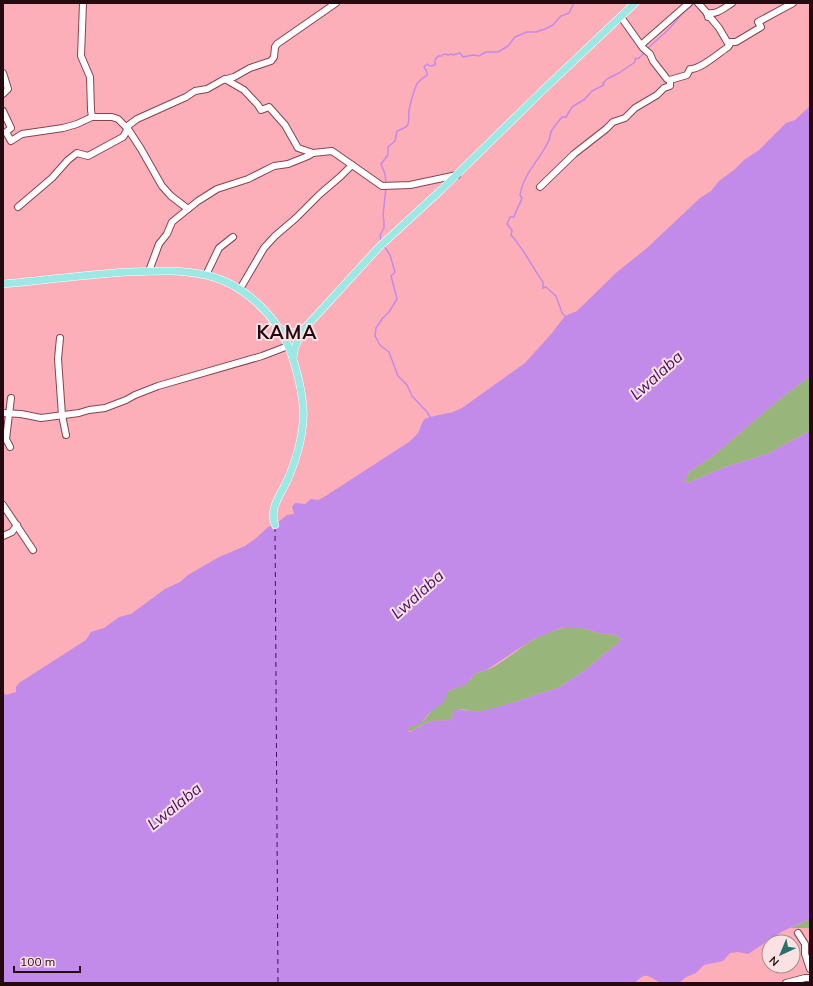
<svg xmlns="http://www.w3.org/2000/svg" width="813" height="986" font-family="Mulish,sans-serif">
  <style>
    .green { fill: #98b67b }
    .water { fill: #c28ae9; fill-rule: evenodd }
    .lines { fill: none; stroke-linecap: round; stroke-linejoin: round }
    .stream { stroke: #c28ae9; stroke-width: 1.5 }
    .ferry { stroke: #460e64; stroke-width: 1; stroke-dasharray: 5 4; stroke-linecap: butt }
    .minor-casing { stroke: #87434f; stroke-width: 8 }
    .major-casing { stroke: #fff; stroke-width: 8 }
    .minor { stroke: #fff; stroke-width: 6 }
    .major { stroke: #9be8e4; stroke-width: 7 }
    .labels { text-anchor: middle; dominant-baseline: central; stroke-width: 4; stroke-linejoin: round; paint-order: stroke }
    .water-label { font-size: 16px; font-style: italic; fill: #460e64; stroke: #fae1e4 }
    .district-label { font-size: 19px; font-weight: bold; letter-spacing: 1px; fill: #24090e; stroke: #fae1e4 }
  </style>
  <rect width="100%" height="100%" fill="#fdafb9"/>
  <g class="green">
    <path d="M810 376V431L767 454 725 467 688 483 684 481 685 479 689 472 713 456 781 398Z"/>
    <path d="M563 628H582L598 633 616 635 621 639 618 643 584 671 558 688 541 693 512 703 488 710 477 712 461 709 453 713 451 720 430 721 411 731H408L409 727 421 722 424 720 448 691 459 687 470 680 476 673C494 671 515 651 531 641 541 635 552 631 563 628Z"/>
    <path d="M810 919V928H790L779 933Z"/>
  </g>
  <path class="water" d="M810 106V376L781 398 713 456 689 472 684 481 688 483 725 467 767 454 810 431V919L783 931 748 954 738 952 730 953 723 961 704 965 696 973 686 977 679 983C674 983 668 984 663 983 650 981 649 968 635 983H3V692L6 695 16 692V687L19 683 86 640 91 632 104 628 119 617 131 614 165 589 180 582 188 575 219 557 245 546 255 539 268 527 277 523 287 515 294 514 292 507 295 503 305 504 311 499 318 500 324 497 409 442 418 433 423 421 425 419 430 417 453 412 462 408 525 363 552 333 565 316 577 311 617 272 647 248 700 198 711 191 719 181 734 170 744 160 759 150 786 123 795 120ZM563 628H582L598 633 616 635 621 639 618 643 584 671 558 688 541 693 512 703 478 712 456 709 453 713 451 720 430 721 410 732 408 731 409 727 421 723 429 713 444 702 448 691 465 685 476 673 485 671 532 640 556 630Z"/>
  <g class="lines">
    <g class="stream">
      <path d="M647 49 669 29 682 14 695 3"/>
      <path d="M386 183 385 174 381 164 388 155V147L395 141 397 131C412 126 408 124 409 110 410 105 414 91 416 86 418 80 423 79 427 75V72L424 67 427 64 430 66 435 65V60L438 56H441L444 54 448 55 452 54 453 55 460 53 463 57 473 55 479 56 486 52H498L508 46 515 37 527 32H536L545 29 553 25 561 16 569 13 574 3"/>
      <path d="M381 241 380 235 384 228V221L383 215 386 188"/>
      <path d="M384 246 390 255 395 272 391 276 397 299 389 312 382 319 376 328 375 336 380 345 389 352 398 376 407 385 412 396 427 412 430 417"/>
      <path d="M565 316 562 313 556 296 546 287 543 288V282C532 267 524 249 511 235L512 230 507 224 510 217H514C516 209 520 205 522 198L520 195C523 176 537 162 546 146 549 142 550 137 551 132 553 127 559 121 562 117H566L572 107 585 99 592 91 604 85 603 83 607 79 619 73 635 62V59L639 58 645 52"/>
    </g>
    <path class="ferry" d="M275 527 278 983"/>
    <g class="minor-casing">
      <g id="minor">
        <path d="M83 3 81 56 90 77 91 110 92 117"/>
        <path d="M698 3 707 13 708 17H710L719 28 729 45"/>
        <path d="M707 13C717 15 724 8 732 3"/>
        <path d="M641 45 689 3"/>
        <path d="M3 73 8 89 3 94"/>
        <path d="M225 79 244 90 258 105 261 110 269 107 285 125 298 148 313 153"/>
        <path d="M670 80 687 75 690 69C700 70 719 53 728 47L731 42H736L761 27 758 22 793 3"/>
        <path d="M3 111 11 128 6 132 11 141 22 134 63 128 77 124 92 117H112L118 119 128 129 141 149 162 186 171 196 188 209"/>
        <path d="M540 187 574 154 606 129 613 122 625 118 635 108 657 95 664 88 670 86V80L667 79 653 61 650 54 643 48 621 17"/>
        <path d="M18 207 52 178 68 160 77 153 88 156 123 137 125 134 129 125 137 119 186 97 195 91 207 89 223 80 234 77 250 68 271 61 274 57 275 47 277 44 336 3"/>
        <path d="M149 271 159 244 167 234 172 222 198 201 217 189 248 179 274 166 288 164 308 156 313 153 332 151 382 186 410 185 457 175"/>
        <path d="M206 275 219 248 233 237"/>
        <path d="M240 289 264 248 275 236 296 218 320 194 341 176 352 165"/>
        <path d="M60 338 58 359 62 415 66 435"/>
        <path d="M3 413 21 414 41 418 79 413 89 410 105 408 126 400 135 395 158 386 262 356 288 346"/>
        <path d="M10 447 6 439 11 398"/>
        <path d="M3 505 33 550"/>
        <path d="M3 536 12 532 17 525"/>
        <path d="M798 933 805 944V954L810 969"/>
        <path d="M786 983 805 978H810"/>
      </g>
    </g>
    <g class="major-casing">
      <g id="major">
        <path d="M3 284C44 280 85 275 127 272 153 271 179 269 205 275 244 283 278 317 291 353 298 374 305 399 303 422 302 438 296 459 290 474 284 491 268 506 275 525"/>
        <path d="M280 329 291 333 303 330"/>
        <path d="M293 358 295 347 303 330 379 247 441 190 542 91 635 3"/>
      </g>
    </g>
    <use href="#minor" class="minor"/>
    <use href="#major" class="major"/>
  </g>
  <g class="labels">
    <g class="water-label">
      <text transform="translate(656 375) rotate(-42)">Lwalaba</text>
      <text transform="translate(417 594) rotate(-42)">Lwalaba</text>
      <text transform="translate(174 806) rotate(-39)">Lwalaba</text>
    </g>
    <g class="district-label">
      <text x="287" y="332">KAMA</text>
    </g>
  </g>
  <rect width="813" height="986" fill="none" stroke="#24090e" stroke-width="8"/>
  <g transform="translate(781 954) rotate(224)"><circle r="19" fill="#fae1e4" stroke="#a48b8e"/>
  <path d="M0-3L7 15L0 10L-7 15Z" fill="#27716d"/>
  <text y="-6" font-size="11" font-weight="bold" text-anchor="middle" fill="#24090e">N</text>
  </g>
  <path d="M14 966v6h66v-6" fill="none" stroke="#24090e" stroke-width="2"/>
  <text x="20" y="966" font-size="12" fill="#24090e" stroke="#fae1e4" stroke-width="3" paint-order="stroke">100 m</text>
</svg>
